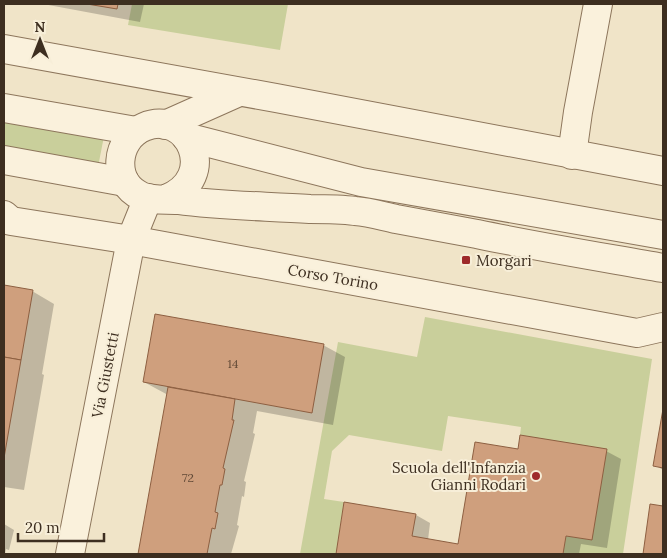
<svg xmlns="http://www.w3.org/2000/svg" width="667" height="558" font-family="Lora,serif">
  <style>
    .green { fill: #c9cf9b }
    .shadow { fill: #0003 }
    .building { fill: #cf9f7d; stroke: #8d5f41 }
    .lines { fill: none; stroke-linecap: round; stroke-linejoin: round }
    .minor-casing { stroke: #8d765c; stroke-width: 30 }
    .tertiary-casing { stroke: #8d765c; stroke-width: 30 }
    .minor { stroke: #faf1dc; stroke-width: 28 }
    .tertiary { stroke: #faf1dc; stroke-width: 28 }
    .poi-dot { fill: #9e2a2b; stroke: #f7eed8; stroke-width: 2 }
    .labels { text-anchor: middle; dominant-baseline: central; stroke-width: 4; stroke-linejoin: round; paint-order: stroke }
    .number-label { font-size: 12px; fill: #624a37 }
    .poi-label { font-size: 15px; fill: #3d2e20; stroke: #f7eed8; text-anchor: start }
    .street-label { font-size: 15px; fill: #3d2e20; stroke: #f7eed8 }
  </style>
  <rect width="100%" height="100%" fill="#f0e4c8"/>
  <g class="green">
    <path d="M132 4H288L280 50 128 25Z"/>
    <path d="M4 114 105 131 98 167 4 149Z"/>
    <path d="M425 317 652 359 623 554H563L566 536 592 540 520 435 521 427 448 416 442 451 349 435 332 451 324 499 344 502 336 554H300L338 342 417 357Z"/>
  </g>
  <g class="shadow">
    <path d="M43 4H144L140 22Z"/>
    <path d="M4 286 32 291 54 304 42 374 44 375 24 490 4 487Z"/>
    <path d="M323 345 345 357 333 425 257 411 253 433 255 434 244 481 246 482 244 497 242 496 237 525 239 526 231 554H140L168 395 144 382Z"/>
    <path d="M663 416V470L655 465Z"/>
    <path d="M519 450 606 451 621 459 607 548 581 544 579 554H337L345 503 416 515 430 523 428 540 459 545Z"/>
    <path d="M651 506 663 508V554H644Z"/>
    <path d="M4 524 14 530 9 550 6 549 5 554Z"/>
  </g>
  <g class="building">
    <path d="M87 4H118L117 9Z"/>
    <path d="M4 285 33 290 21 360 4 357Z"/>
    <path d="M155 314 324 344 312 413 143 382Z"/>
    <path d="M4 357 21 360 4 458Z"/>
    <path d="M168 387 235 399 232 420H234L223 468 225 469 222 485H220L215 512 218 513 215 529 212 528 207 554H138Z"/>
    <path d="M663 409V468L653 466Z"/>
    <path d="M520 435 607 449 592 540 566 536 563 554H336L344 502 416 514 412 536 458 544 475 442 518 449Z"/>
    <path d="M650 504 663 506V554H643Z"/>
  </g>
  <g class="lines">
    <g class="minor-casing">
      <g id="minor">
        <path d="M4 49 276 98 663 171"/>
        <path d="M165 125 239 92"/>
        <path d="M572 155 578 112 598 4"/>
        <path d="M4 215 11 221 131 240 637 333 663 327"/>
        <path d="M70 554 131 240 148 198"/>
      </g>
    </g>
    <g class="tertiary-casing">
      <g id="tertiary">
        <path d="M4 108 136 131"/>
        <path d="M186 137 361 182 663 235"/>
        <path d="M4 160 125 182"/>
        <path d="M166 199C221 177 188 108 144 127 115 139 111 182 141 196 152 201 165 199 178 200 221 206 266 206 310 209 325 209 340 209 355 211 369 212 382 216 396 219 423 224 450 229 477 234 539 247 601 257 663 268"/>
      </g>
    </g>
    <use href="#minor" class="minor"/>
    <use href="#tertiary" class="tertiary"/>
  </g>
  <g class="poi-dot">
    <rect x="461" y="255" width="10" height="10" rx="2.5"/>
    <circle cx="536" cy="476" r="5"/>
  </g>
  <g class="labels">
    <g class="number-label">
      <text x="233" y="363">14</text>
      <text x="188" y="477">72</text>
    </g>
    <g class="poi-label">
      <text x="476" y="260">Morgari</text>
      <text x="526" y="467" text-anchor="end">Scuola dell'Infanzia<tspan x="526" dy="17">Gianni Rodari</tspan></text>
    </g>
    <g class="street-label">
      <text transform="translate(333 277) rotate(10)">Corso Torino</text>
      <text transform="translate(105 375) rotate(-79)">Via Giustetti</text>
    </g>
  </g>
  <rect width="667" height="558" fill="none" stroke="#3d2e20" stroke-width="10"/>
  <g transform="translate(40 40)" stroke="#f7eed8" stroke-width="4" paint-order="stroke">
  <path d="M0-4L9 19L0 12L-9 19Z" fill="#3d2e20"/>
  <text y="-8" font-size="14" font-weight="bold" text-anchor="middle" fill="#3d2e20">N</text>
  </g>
  <path d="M18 533v8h86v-8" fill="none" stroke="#3d2e20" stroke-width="2.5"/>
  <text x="25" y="533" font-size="15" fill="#3d2e20" stroke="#f7eed8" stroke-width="4" paint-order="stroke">20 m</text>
</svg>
